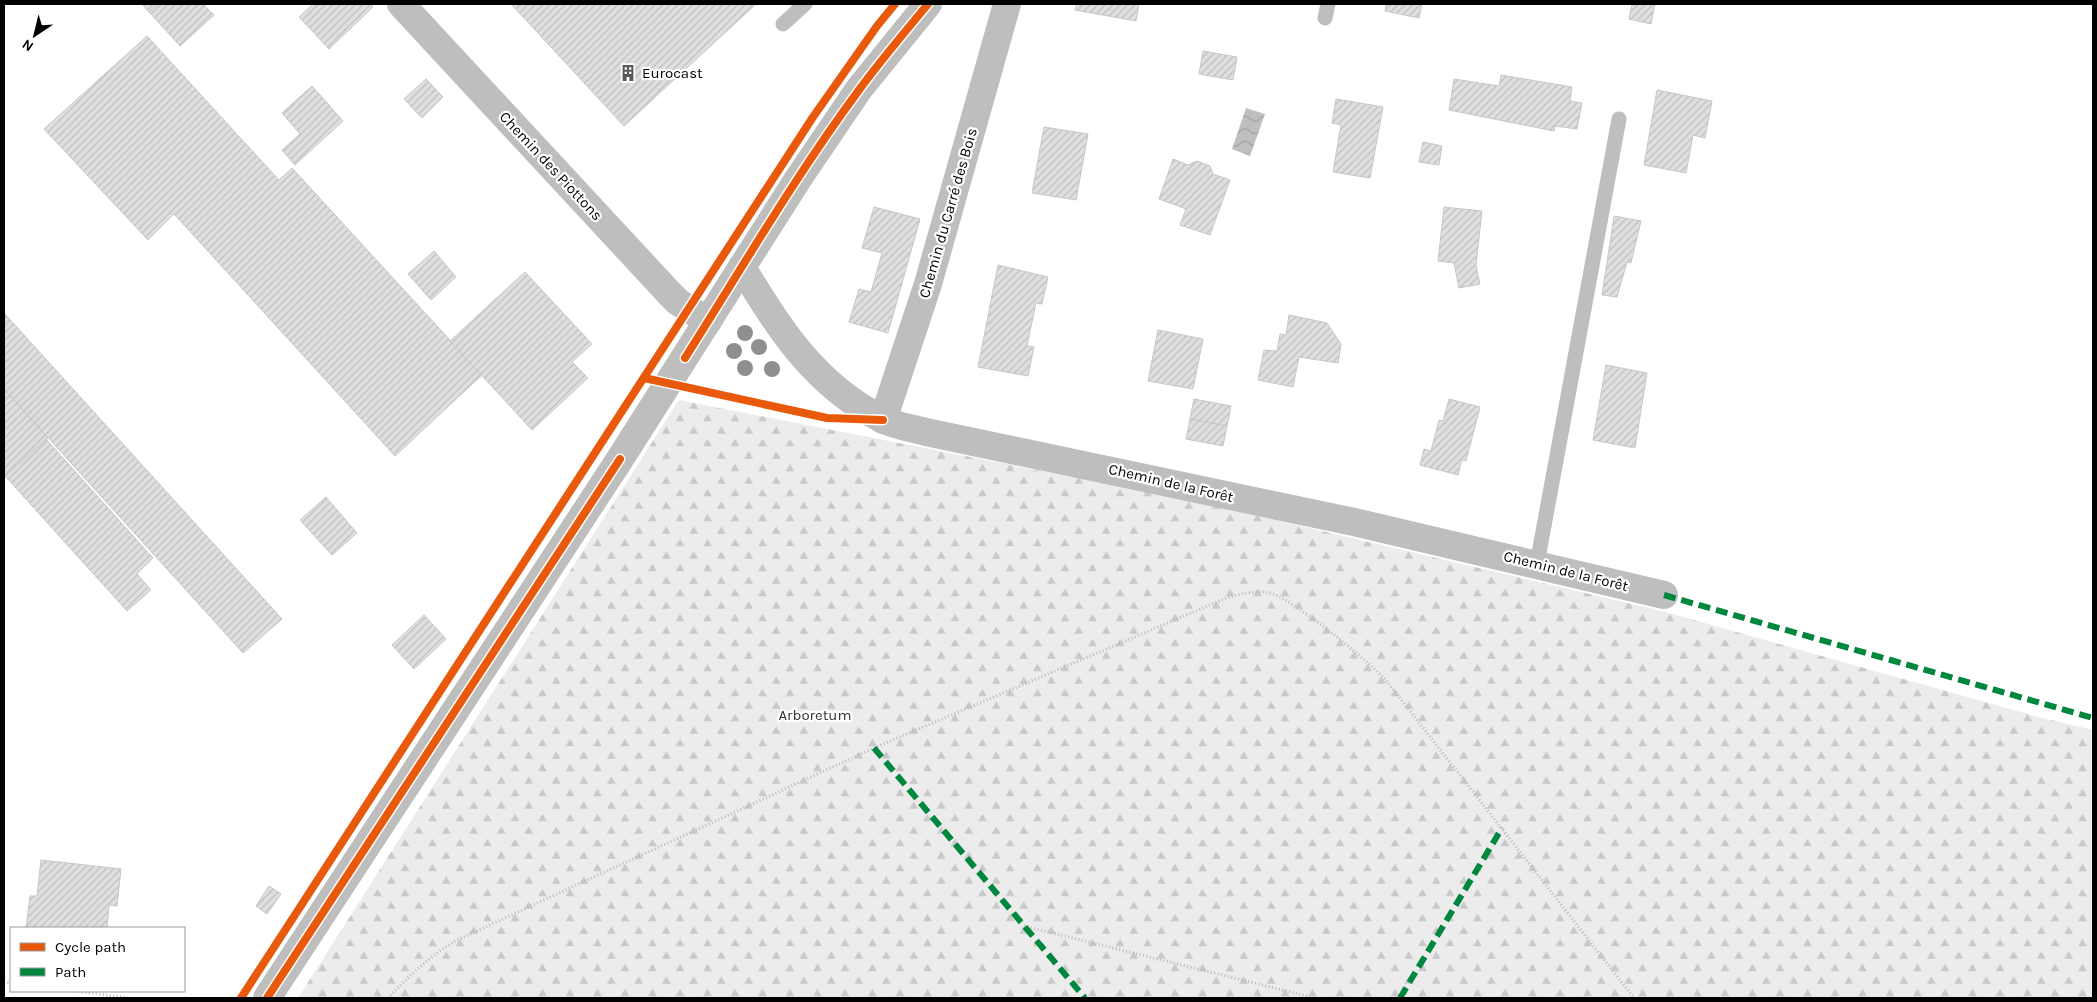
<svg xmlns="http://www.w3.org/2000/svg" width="2097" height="1002" font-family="Karla,sans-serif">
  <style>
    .forest { fill: url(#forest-firs) }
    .water { fill: url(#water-waves) }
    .building { fill: url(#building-hatch); stroke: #c7c7c7 }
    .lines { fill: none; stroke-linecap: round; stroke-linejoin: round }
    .path { stroke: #b9b9b9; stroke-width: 3; stroke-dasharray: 1 2.5; stroke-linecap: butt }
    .lane { stroke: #bebebe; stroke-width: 15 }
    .street { stroke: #bebebe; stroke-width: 28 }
    .quiet { stroke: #00873e; stroke-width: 6; stroke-dasharray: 12 6; stroke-linecap: butt }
    .cycleway-casing { stroke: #fff; stroke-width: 11 }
    .cycleway { stroke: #e8590c; stroke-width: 8 }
    .tree { fill: #8f8f8f }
    .labels { text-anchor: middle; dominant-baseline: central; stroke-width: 4.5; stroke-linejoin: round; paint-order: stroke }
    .poi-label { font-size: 15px; fill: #000; stroke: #fff; text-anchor: start }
    .street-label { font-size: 15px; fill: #000; stroke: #fff }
    .park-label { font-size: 15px; fill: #333; stroke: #fff }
  </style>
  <defs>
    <pattern id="forest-firs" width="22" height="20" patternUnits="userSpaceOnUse" patternTransform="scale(1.25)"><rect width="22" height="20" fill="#ececec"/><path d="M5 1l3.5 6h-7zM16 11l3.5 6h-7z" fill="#c9c9c9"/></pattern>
    <pattern id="water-waves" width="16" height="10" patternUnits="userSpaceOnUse" patternTransform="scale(1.25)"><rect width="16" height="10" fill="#bfbfbf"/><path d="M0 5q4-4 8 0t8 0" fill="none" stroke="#a2a2a2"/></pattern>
    <pattern id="building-hatch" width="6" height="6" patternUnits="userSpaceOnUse" patternTransform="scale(1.25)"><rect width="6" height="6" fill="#dfdfdf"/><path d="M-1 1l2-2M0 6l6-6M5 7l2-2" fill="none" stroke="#bebebe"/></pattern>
  </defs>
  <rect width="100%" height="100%" fill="#fff"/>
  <path class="forest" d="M679 400 1190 500 1662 611 2038 717 2093 730V998H298Z"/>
  <path class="water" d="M1246 108 1265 114 1250 156 1232 149Z"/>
  <g class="building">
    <path d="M142 4H158L149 12Z"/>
    <path d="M158 4H203L214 15 180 46 149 12Z"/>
    <path d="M313 4H370L373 7 329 49 299 17Z"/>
    <path d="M511 4H756L624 126Z"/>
    <path d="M1077 4H1139L1136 21 1075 10Z"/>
    <path d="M1386 4H1422L1419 18 1385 11Z"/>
    <path d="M1632 4H1655L1651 24 1629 19Z"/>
    <path d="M147 36 279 180 292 168 482 375 395 456 174 214 148 240 44 129Z"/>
    <path d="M1203 51 1237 57 1233 80 1199 74Z"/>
    <path d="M1501 75 1572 87 1570 101 1582 103 1577 129 1555 126 1554 131 1449 110 1454 79 1499 86Z"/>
    <path d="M426 79 443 97 422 118 404 99Z"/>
    <path d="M312 86 343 121 295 165 282 150 300 134 282 113Z"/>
    <path d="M1657 90 1712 101 1705 138 1693 135 1686 173 1644 165Z"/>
    <path d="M1336 99 1383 107 1370 178 1333 172 1341 125 1332 123Z"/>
    <path d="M1044 127 1088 134 1076 200 1032 193Z"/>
    <path d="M1423 142 1442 146 1439 165 1419 162Z"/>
    <path d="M1173 159 1188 165 1197 161 1210 166 1213 174 1230 180 1210 235 1180 225 1186 209 1159 199Z"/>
    <path d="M874 207 920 219 888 333 849 322 859 289 871 292 882 253 862 248Z"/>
    <path d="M1444 207 1482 211 1476 265 1480 284 1459 288 1454 263 1438 261Z"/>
    <path d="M1614 216 1641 221 1631 263 1627 262 1617 297 1602 295Z"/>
    <path d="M434 251 456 277 431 300 408 274Z"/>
    <path d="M998 265 1048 277 1042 304 1036 303 1027 346 1034 347 1028 376 978 367Z"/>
    <path d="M525 272 592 344 572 362 588 378 532 430 450 341Z"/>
    <path d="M4 313 282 619 243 653 4 389Z"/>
    <path d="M1289 315 1327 323 1341 344 1338 363 1299 357 1293 387 1258 380 1264 350 1277 351 1280 334 1286 335Z"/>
    <path d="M1158 330 1203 339 1193 389 1148 381Z"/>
    <path d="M1606 365 1647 373 1635 448 1593 440Z"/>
    <path d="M4 389 48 438 4 478Z"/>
    <path d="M1194 399 1231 406 1227 426 1190 419Z"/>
    <path d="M1449 399 1480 407 1466 461 1462 460 1458 475 1420 465 1424 449 1431 451 1439 420 1443 421Z"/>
    <path d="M1190 419 1227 426 1223 446 1186 439Z"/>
    <path d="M46 439 153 558 137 574 151 590 127 611 5 476Z"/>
    <path d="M326 497 357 533 332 555 300 520Z"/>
    <path d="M424 615 446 639 414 669 392 645Z"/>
    <path d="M41 860 121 869 117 906 109 905 107 928H26L30 896H37Z"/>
    <path d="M269 886 281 894 267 914 256 906Z"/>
  </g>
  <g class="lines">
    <g class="path">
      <path d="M1024 926 1315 998"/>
      <path d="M4 982 11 983"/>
      <path d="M75 991 129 998"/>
      <path d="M388 998C409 976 429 957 455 941L874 748 1224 599C1239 594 1257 589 1273 594 1287 599 1299 610 1312 618 1338 637 1362 657 1385 679L1634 998"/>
    </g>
    <g class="lane">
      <path d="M1325 18 1328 4"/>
      <path d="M783 24 805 4"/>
      <path d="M1537 564 1619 119"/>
    </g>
    <g class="street">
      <path d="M401 4 669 293 678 302 708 321"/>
      <path d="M742 267C778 328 816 386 882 419 895 426 912 428 926 432L1354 522 1664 595"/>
      <path d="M883 420 928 284 1007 4"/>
      <path d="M267 998 620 459 798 179 859 89 928 4"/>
    </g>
    <g class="quiet">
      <path d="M1664 595 2093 718"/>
      <path d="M874 748 1085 998"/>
      <path d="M1400 998 1502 828"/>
    </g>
    <g class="cycleway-casing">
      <g id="cycleway">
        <path d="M685 358C742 268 796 175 859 90 881 60 905 32 928 4"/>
        <path d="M644 378 827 418 883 420"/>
        <path d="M241 998 813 117 877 26 895 4"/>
        <path d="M267 998 620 459"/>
      </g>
    </g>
    <use href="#cycleway" class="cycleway"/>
  </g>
  <g class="tree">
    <circle cx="745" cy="333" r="8"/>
    <circle cx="759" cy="347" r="8"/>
    <circle cx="734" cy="351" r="8"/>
    <circle cx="745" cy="368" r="8"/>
    <circle cx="772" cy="369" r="8"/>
  </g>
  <defs>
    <g id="building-bare" transform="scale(1.35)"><path d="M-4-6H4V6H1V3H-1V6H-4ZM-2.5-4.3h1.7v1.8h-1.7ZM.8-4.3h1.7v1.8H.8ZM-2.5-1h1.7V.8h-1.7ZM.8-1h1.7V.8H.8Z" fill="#595959" stroke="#fff" stroke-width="2.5" paint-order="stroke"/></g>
  </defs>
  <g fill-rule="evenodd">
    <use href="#building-bare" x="628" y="73"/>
  </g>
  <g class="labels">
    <g class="poi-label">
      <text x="642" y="73">Eurocast</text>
    </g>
    <g class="street-label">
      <text transform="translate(551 166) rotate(47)">Chemin des Piottons</text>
      <text transform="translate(948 213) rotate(-74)">Chemin du Carré des Bois</text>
      <text transform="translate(1171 483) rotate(13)">Chemin de la Forêt</text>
      <text transform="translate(1566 571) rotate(14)">Chemin de la Forêt</text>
    </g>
    <g class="park-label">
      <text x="815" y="715">Arboretum</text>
    </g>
  </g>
  <rect width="2097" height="1002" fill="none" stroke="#000000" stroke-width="10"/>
  <rect x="10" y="927" width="175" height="65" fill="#ffffff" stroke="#999999"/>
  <rect x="20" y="943" width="25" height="8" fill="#e8590c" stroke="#999999"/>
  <text x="55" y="952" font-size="15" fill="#000000">Cycle path</text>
  <rect x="20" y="968" width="25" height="8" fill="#00873e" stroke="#999999"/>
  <text x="55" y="977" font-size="15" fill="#000000">Path</text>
  <g transform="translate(35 35) rotate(215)" stroke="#ffffff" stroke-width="4" paint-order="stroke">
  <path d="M0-4L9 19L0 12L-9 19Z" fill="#000000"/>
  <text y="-8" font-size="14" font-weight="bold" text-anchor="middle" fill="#000000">N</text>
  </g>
</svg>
